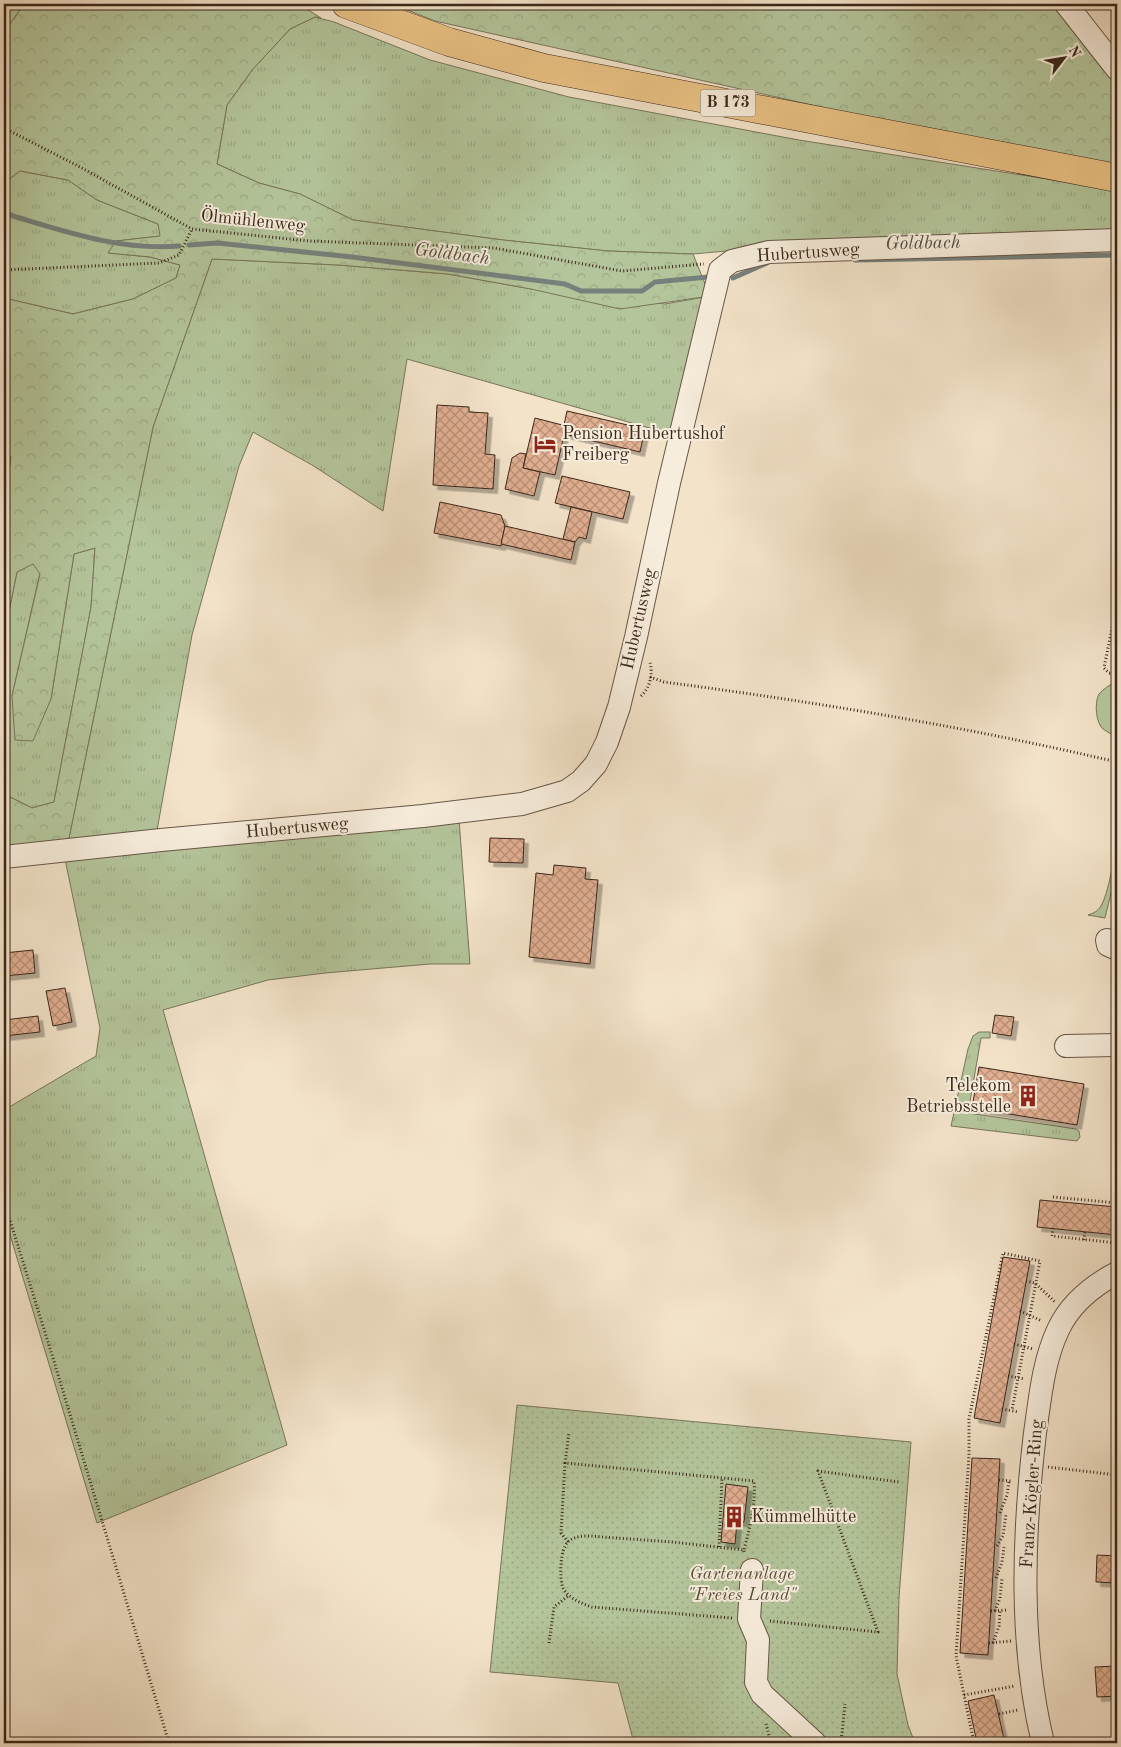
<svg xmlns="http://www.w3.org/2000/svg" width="1121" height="1747" font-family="'Old Standard TT',serif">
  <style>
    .grass { fill: url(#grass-tufts); stroke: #78765a }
    .forest { fill: url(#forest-crowns); stroke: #78765a }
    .garden { fill: url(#garden-dots); stroke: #78765a }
    .pitch { fill: #b4c59b; stroke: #78765a }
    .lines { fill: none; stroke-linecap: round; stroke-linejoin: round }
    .stream { stroke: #76817c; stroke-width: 5 }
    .building { fill: url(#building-cross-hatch); stroke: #3b271a; filter: url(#shadow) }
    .minor-casing { stroke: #695646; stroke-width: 24 }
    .major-casing { stroke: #3b271a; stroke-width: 29 }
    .path { stroke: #3b271a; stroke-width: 3; stroke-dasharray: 1 2.5; stroke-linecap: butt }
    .minor { stroke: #f7eddc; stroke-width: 22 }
    .major { stroke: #eac284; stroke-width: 28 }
    .labels { text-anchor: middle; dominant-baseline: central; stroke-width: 4; stroke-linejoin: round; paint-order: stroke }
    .shield { fill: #f7eddc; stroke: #736254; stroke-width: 1 }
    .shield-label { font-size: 16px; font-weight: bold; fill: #3b271a }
    .street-label { font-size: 18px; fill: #3b271a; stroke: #f7eddc }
    .poi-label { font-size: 18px; fill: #3b271a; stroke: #f7eddc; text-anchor: start }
    .park-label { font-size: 18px; font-style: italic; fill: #594e3a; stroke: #f7eddc }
    .water-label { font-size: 19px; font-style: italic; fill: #544c43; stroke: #f7eddc }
  </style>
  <defs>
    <pattern id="grass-tufts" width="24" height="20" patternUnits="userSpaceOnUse" patternTransform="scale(1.25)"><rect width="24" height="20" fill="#b4c59b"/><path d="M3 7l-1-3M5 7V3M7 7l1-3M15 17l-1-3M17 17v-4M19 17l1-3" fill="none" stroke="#9ca985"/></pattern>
    <pattern id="forest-crowns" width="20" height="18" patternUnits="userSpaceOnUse" patternTransform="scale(1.25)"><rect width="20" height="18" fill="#b4c59b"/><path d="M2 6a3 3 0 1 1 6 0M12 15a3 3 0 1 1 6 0" fill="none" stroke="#9ca985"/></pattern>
    <pattern id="garden-dots" width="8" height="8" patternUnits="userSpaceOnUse" patternTransform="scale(1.25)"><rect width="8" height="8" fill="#b4c59b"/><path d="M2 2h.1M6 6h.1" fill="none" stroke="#9ca985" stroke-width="1.8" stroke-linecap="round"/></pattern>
    <pattern id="building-cross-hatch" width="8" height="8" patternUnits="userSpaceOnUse" patternTransform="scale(1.25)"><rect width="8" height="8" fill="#e1af91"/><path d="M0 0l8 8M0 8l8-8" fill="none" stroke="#b88e76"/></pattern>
    <filter id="shadow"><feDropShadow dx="4.5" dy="4.5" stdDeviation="0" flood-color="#0004"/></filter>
  </defs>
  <rect width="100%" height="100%" fill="#f3e3c9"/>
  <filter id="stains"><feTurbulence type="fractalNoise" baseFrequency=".004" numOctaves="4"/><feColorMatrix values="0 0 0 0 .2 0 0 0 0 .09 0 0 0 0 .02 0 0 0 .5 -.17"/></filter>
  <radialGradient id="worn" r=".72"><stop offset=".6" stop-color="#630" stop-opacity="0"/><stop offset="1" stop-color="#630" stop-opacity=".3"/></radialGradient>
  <g class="grass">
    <path d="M4 4H20V10L4 32Z"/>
    <path d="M315 17 334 22 430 60 569 97 799 140 1117 190V233L815 243 693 254 608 251 503 240 353 220 300 194 259 183 217 164 227 105 253 69 290 29Z"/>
    <path d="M20 171 68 180 97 200 158 224 161 236 116 241 109 253 150 257 180 265 176 278 133 299 73 314 4 298V183Z"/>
    <path d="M212 259 338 265 448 274 531 289 665 304 710 296 674 435 407 359 383 511 312 465 253 432 239 466 192 635 156 836 68 843 153 427Z"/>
    <path d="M4 451 11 457 4 507Z"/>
    <path d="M95 548 91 607 54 802 32 808 4 794V636L17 572 33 563 40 573 12 696 51 699 74 554Z"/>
    <path d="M459 820 470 964H430L325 973 268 980 163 1010 287 1445 97 1523 4 1215V1110L96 1056 100 1028 65 859Z"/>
    <path d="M1117 844V868L1105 918 1088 915C1094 913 1098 911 1101 906 1109 892 1113 861 1117 844Z"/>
    <path d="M979 1032H990V1038H981L968 1113 1076 1129 1079 1131 1080 1137 1077 1141 951 1126 968 1049 973 1036Z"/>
  </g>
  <g class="forest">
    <path d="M20 4H299L321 18 315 17 290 29 253 69 227 105 217 164 259 183 300 194 353 220 503 240 608 251 693 254 710 296 620 309 531 289 448 274 338 265 212 259 153 427 68 843 4 849V794L32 808 54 802 91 607 95 548 74 554 51 699 33 741 15 740 12 696 40 574 33 564 17 572 4 636V507L11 457 4 451V298L73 314 133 299 176 278 180 265 150 257 108 253 116 241 160 236 158 224 97 200 68 180 20 171 4 183V32L20 10Z"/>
    <path d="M392 4H1053L1077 35 1112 74 1117 83V165L884 121 435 21Z"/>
  </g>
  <path class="garden" d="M517 1405 911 1442 899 1597 897 1674 908 1725 915 1743H634L618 1683 490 1672Z"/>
  <path class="pitch" d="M1115 682H1117V737C1113 735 1107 732 1103 729 1096 723 1094 703 1099 694 1103 689 1110 685 1115 682Z"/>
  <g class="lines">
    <g class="stream">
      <path d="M4 211 13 216C67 232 122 251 179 246"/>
      <path d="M189 245 217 243 352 257 565 284 581 291H642L655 282 708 277"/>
      <path d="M855 260 1117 255"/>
      <path d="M733 278 767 263"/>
    </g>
  </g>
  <g class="building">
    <path d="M437 405 469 407V412L488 413 485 454 495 455 493 489 433 485Z"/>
    <path d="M567 411 645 429 640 452 564 434 566 426 564 425Z"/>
    <path d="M535 418 566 426 555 475 523 468Z"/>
    <path d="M520 453 526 454 523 468 540 472 534 496 505 489 512 458Z"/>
    <path d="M562 476 630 492 623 519 555 503Z"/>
    <path d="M440 502 501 515 505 526 501 546 434 533Z"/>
    <path d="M571 507 592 512 586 539 579 537 575 542 563 539Z"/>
    <path d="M505 526 575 542 571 560 501 544Z"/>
    <path d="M490 838 524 839 523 863 489 862Z"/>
    <path d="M554 865 586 868 585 879 598 880 590 964 529 957 536 873 553 875Z"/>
    <path d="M33 950 35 973 4 976V953Z"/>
    <path d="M65 988 72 1022 53 1026 46 991Z"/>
    <path d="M995 1015 1014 1017 1011 1036 992 1033Z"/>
    <path d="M38 1016 40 1032 4 1036V1020Z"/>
    <path d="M979 1067 1084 1084 1077 1125 972 1108Z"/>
    <path d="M1040 1200 1117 1207V1235L1037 1227Z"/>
    <path d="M1003 1257 1030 1261 1000 1423 974 1418Z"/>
    <path d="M972 1458 1000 1459 988 1655 960 1653Z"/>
    <path d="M726 1484 748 1487 744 1522H737L735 1544 721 1542Z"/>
    <path d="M1097 1555 1117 1556V1583L1096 1582Z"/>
    <path d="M1117 1666V1696L1097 1697 1095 1667Z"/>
    <path d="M994 1695 1005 1743H977L968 1701Z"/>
  </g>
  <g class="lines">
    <g class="minor-casing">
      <g id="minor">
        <path d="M1066 4 1117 69"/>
        <path d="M4 857 161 840 423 816 522 804 567 791 581 781 596 764 607 742 619 707 636 637 669 483 720 270 732 261 769 252 1117 240"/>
        <path d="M1107 940 1108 945 1117 949"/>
        <path d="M1066 1046 1117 1045"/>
        <path d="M752 1570 749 1619 758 1640 756 1682 762 1694 815 1743"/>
        <path d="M1043 1743C1019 1643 1023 1535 1035 1433 1040 1399 1043 1362 1058 1330 1070 1304 1092 1286 1117 1273"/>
      </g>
    </g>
    <g class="major-casing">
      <path id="major" d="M346 4 449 42 544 68 1117 178"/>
    </g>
    <g class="path">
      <path d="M4 128 80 167 192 229 309 241 494 248 622 271 704 264"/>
      <path d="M4 270 159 263 179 255 192 229"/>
      <path d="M1117 603 1104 668 1109 673 1117 675"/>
      <path d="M650 677 664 682C816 702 968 727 1117 762"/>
      <path d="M641 696C650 688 653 674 650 663"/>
      <path d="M1053 1197 1117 1203"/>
      <path d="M4 1201 53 1358 169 1743"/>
      <path d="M1053 1228 1052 1236 1117 1243"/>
      <path d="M1114 1234 1113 1243 1116 1255"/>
      <path d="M1084 1240 1085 1231"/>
      <path d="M1026 1281 1035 1283 1055 1302"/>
      <path d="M1020 1311 1042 1321"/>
      <path d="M1014 1344 1033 1349"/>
      <path d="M1008 1376 1025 1379"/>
      <path d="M1002 1409 1019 1412"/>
      <path d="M565 1463 569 1432"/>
      <path d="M1048 1467 1117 1475"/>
      <path d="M999 1480 1011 1481"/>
      <path d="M1000 1513 1007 1495 1009 1481"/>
      <path d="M568 1542 561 1533 565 1463 754 1481C756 1505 750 1526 744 1550"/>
      <path d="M997 1546 1003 1536 1006 1514"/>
      <path d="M719 1547 722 1478"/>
      <path d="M996 1578 1002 1562 1004 1547"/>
      <path d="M991 1611 1007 1610"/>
      <path d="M995 1611 1000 1598 1002 1579"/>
      <path d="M732 1618 592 1607C581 1603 569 1599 563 1588 559 1579 560 1549 568 1542 574 1536 582 1536 590 1536L672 1542 744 1550V1554"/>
      <path d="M770 1621 878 1632 818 1471 899 1482"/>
      <path d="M549 1643 554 1607 569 1595"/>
      <path d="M989 1643 1011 1641"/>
      <path d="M993 1643 999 1626 1000 1610"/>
      <path d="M964 1695 1015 1686"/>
      <path d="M999 1714 1018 1710"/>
      <path d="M766 1724 771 1743"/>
      <path d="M841 1743 845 1704"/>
      <path d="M974 1743 956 1656 969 1455V1419L1003 1253 1040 1261 1012 1410"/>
      <path d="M1015 1743 1023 1741"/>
    </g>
    <use href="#minor" class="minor"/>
    <use href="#major" class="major"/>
  </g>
  <defs>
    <g id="hotel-bare" transform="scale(1.725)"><path d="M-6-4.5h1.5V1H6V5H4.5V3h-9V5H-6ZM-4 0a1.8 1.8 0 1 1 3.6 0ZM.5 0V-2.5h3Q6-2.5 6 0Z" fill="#8f2418" stroke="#f7eddc" stroke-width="2.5" paint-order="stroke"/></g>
    <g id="building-bare" transform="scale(1.725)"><path d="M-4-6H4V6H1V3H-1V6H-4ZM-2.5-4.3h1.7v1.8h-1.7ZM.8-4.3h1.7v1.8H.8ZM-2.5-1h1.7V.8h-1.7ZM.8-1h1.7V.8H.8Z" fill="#8f2418" stroke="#f7eddc" stroke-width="2.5" paint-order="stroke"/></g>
  </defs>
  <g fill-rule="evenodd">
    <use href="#hotel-bare" x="545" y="444"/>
    <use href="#building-bare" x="1028" y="1096"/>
    <use href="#building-bare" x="734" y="1517"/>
  </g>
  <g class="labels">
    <rect class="shield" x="700.5" y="89.5" width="55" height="27" rx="4"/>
    <g class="shield-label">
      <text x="728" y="103">B 173</text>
    </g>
    <g class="street-label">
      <text transform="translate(253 221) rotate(6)">Ölmühlenweg</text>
      <text transform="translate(808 253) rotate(-4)">Hubertusweg</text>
      <text transform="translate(639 619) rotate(-77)">Hubertusweg</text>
      <text transform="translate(297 828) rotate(-5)">Hubertusweg</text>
      <text transform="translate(1032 1494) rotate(-86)">Franz-Kögler-Ring</text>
    </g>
    <g class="poi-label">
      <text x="562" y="434">Pension Hubertushof<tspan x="562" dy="21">Freiberg</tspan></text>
      <text x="1011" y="1086" text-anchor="end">Telekom<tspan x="1011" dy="21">Betriebsstelle</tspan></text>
      <text x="751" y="1517">Kümmelhütte</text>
    </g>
    <g class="park-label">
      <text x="742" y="1574">Gartenanlage<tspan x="742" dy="21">"Freies Land"</tspan></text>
    </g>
    <g class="water-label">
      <text transform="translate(923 244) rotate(-1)">Goldbach</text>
      <text transform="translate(452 255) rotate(7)">Goldbach</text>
    </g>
  </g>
  <rect width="1121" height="1747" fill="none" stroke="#f3e3c9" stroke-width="20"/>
  <rect x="5" y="5" width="1111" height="1737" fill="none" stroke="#3b271a" stroke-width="2.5"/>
  <rect x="10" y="10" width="1101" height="1727" fill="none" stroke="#3b271a"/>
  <g transform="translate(1064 58) rotate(59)" stroke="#f7eddc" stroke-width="4" paint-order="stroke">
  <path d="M0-4L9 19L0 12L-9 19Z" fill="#3b271a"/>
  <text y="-8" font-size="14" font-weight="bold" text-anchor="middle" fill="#3b271a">N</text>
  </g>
  <rect width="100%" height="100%" filter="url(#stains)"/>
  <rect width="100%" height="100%" fill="url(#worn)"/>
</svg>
